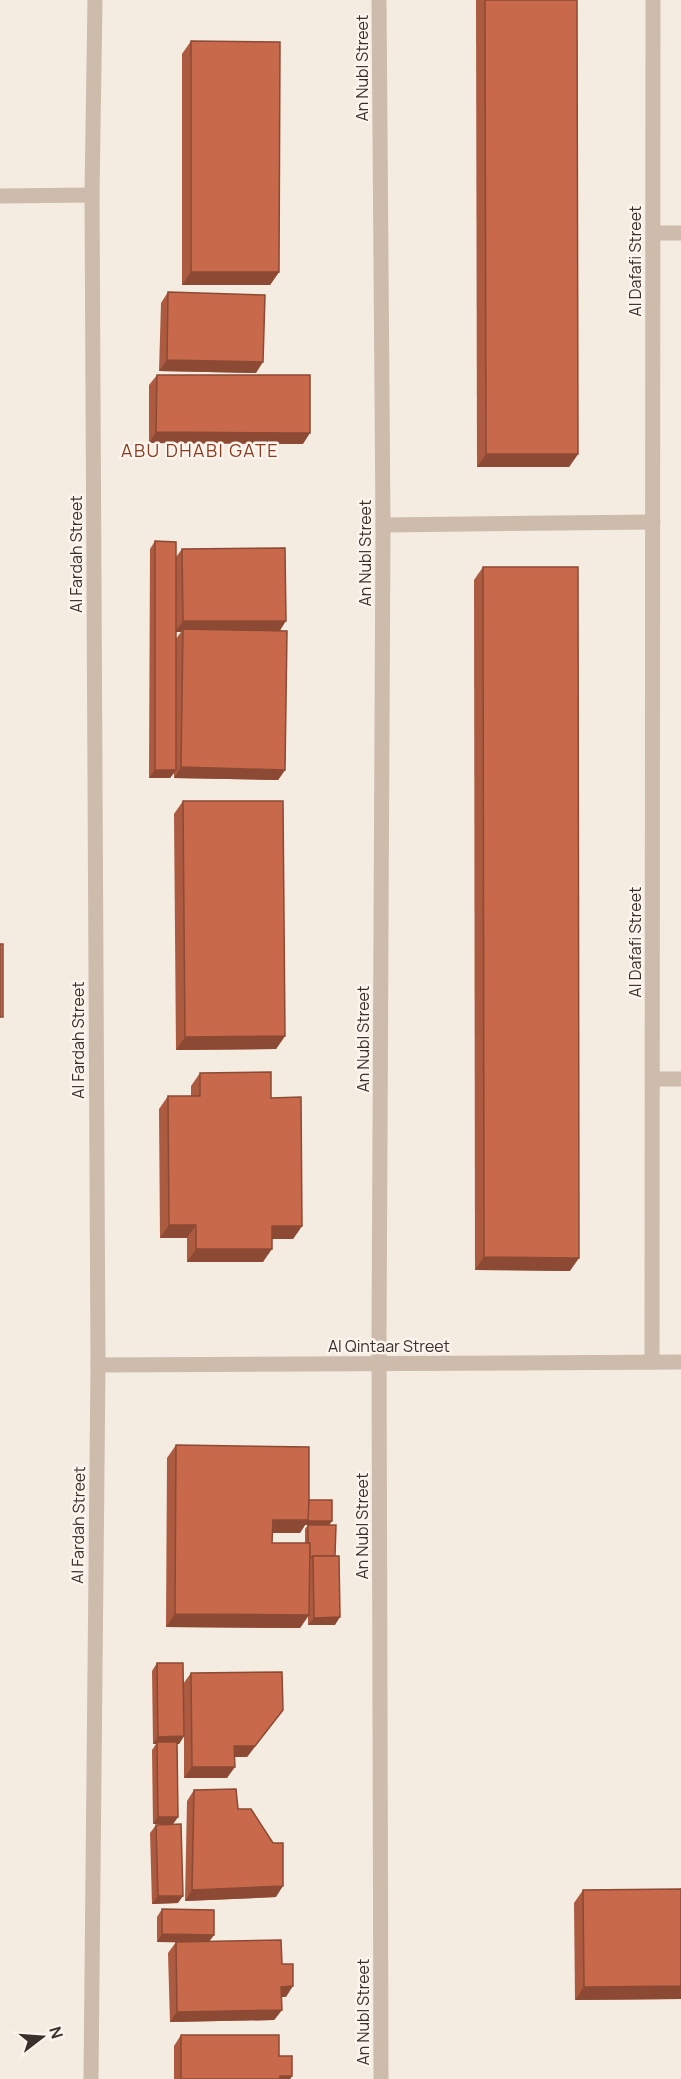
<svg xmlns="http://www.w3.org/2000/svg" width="681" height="2079" font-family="Manrope,sans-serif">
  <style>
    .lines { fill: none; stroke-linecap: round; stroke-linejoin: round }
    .minor { stroke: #cdbbac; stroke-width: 15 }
    .wall { fill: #ac5a40; fill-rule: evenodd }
    .shaded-wall { fill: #8c4a34 }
    .building { fill: #c8694b; stroke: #8c4a34; stroke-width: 1.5 }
    .labels { text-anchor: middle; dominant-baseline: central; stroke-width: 5; stroke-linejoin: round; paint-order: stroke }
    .street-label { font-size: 16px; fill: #3b302b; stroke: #fbf5ee }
    .neighbourhood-label { font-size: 18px; letter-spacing: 1.5px; fill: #8c3b22; stroke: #fbf5ee }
  </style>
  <rect width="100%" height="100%" fill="#f4ebe1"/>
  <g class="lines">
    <g class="minor">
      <path d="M379 0 383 525 379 1339 381 2079"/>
      <path d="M0 196 92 195"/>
      <path d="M653 233H681"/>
      <path d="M383 525 653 522"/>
      <path d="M653 1079H681"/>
      <path d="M652 1362 653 0"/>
      <path d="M98 1365 681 1362"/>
      <path d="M91 2079 98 1365 92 195 95 0"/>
    </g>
  </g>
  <g class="wall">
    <path d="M476 0H577L578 454 569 467H477Z"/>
    <path d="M191 41 279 272 270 285H182V54Z"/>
    <path d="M168 292 256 373 159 371 161 303Z"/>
    <path d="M157 375 303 444 149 443V385Z"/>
    <path d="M155 541 176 557 182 549 279 630 285 770 278 780 174 778V773L170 778H149L150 549ZM176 632H181L176 639Z"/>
    <path d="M483 567 570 1271 475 1270 474 580Z"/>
    <path d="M183 801 285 1036 276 1049 176 1050 174 814Z"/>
    <path d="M200 1073 271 1098 302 1226 293 1239H272L263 1262H187V1238H160L159 1109 168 1096H191V1086Z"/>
    <path d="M176 1445 309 1500 332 1521 329 1525 335 1625H308V1616L300 1628 166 1627 167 1458ZM305 1525H308L305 1529V1543H272V1533H300Z"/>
    <path d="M157 1663 184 1725 183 1684 191 1673 283 1710 247 1757H235L227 1778H184V1736L179 1744H177L178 1817 173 1824H153L152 1750 156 1744H153L152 1671Z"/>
    <path d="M194 1790 238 1809 276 1897 185 1901 187 1801Z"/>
    <path d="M156 1825 178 1903 152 1904 150 1833Z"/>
    <path d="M681 1889V1999L575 2000 574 1903 583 1890Z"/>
    <path d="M162 1909 214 1935 209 1941 282 1964 286 1997H281L282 2010 274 2020 170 2022 168 1953 176 1942H157V1917Z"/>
    <path d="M181 2035 279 2056 292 2076 290 2079H174V2046Z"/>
  </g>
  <g class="shaded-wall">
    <path d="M191 272H279L270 285H182Z"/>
    <path d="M167 360 263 362 256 373 159 371Z"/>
    <path d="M156 432 310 433 303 444 149 443Z"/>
    <path d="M486 454H578L569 467H477Z"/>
    <path d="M183 621H286L279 632 183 629 181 632H175Z"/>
    <path d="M181 767 285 770 278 780 174 778Z"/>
    <path d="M155 770H176L170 778H149Z"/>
    <path d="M285 1036 276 1049 176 1050 185 1037Z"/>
    <path d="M169 1225H196L187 1238H160Z"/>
    <path d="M272 1226H302L293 1239H263Z"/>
    <path d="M196 1249H272L263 1262H187Z"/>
    <path d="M484 1257 579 1258 570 1271 475 1270Z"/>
    <path d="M273 1520 332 1521 329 1525H305L300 1533H263Z"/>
    <path d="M175 1614 309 1615 300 1628 166 1627Z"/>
    <path d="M340 1617 335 1625H308L314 1618Z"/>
    <path d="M283 1710 247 1757H227L234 1746Z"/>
    <path d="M184 1736 179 1744H157V1742L156 1744H153L158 1737Z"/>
    <path d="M192 1767H235L227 1778H184Z"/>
    <path d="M158 1817H178L173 1824H153Z"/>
    <path d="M283 1886 276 1897 185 1901 192 1890Z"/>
    <path d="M158 1896H183L178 1903 152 1904Z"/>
    <path d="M162 1934 214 1935 208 1943 157 1942Z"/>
    <path d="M293 1986 286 1997H274L281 1987Z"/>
    <path d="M681 1986V1999L575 2000 584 1987Z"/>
    <path d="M282 2010 274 2020 170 2022 177 2012Z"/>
    <path d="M280 2076H292L290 2079H278Z"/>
  </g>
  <g class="building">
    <path d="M485 0H577L578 454H486Z"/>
    <path d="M191 41 280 42 279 272H191Z"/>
    <path d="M168 292 265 295 263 362 167 360Z"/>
    <path d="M157 375H310V433L156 432Z"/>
    <path d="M155 541 176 542V770H155Z"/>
    <path d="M285 548 286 621H183L182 549Z"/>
    <path d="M483 567H578L579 1258 484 1257Z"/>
    <path d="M183 629 287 631 285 770 181 767Z"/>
    <path d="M183 801H283L285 1036 185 1037Z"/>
    <rect x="0" y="944" width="3" height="73"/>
    <path d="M271 1072V1098L301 1097 302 1226H272V1249H196V1225H169L168 1096H200V1073Z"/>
    <path d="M176 1445 309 1447V1520H273L272 1543H310L309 1615 175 1614Z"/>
    <path d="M309 1500H332V1521H308Z"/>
    <path d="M308 1525H336L335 1556H313V1557H310V1543H308Z"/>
    <path d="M313 1556H339L340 1617 314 1618Z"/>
    <path d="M157 1663H183L184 1736 158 1737Z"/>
    <path d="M282 1672 283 1710 255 1746H234L235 1767H192L191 1673Z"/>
    <path d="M157 1742H177L178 1817H158Z"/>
    <path d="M236 1789 238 1809H251L273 1843H283V1886L192 1890 194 1790Z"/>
    <path d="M181 1824 183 1896H158L156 1825Z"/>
    <path d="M681 1889V1986L584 1987 583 1890Z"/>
    <path d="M162 1909 214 1910V1935L162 1934Z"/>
    <path d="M281 1940 282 1964H293V1986L281 1987 282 2010 177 2012 176 1942Z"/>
    <path d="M181 2035H279V2056H292V2076H280V2079H181Z"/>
  </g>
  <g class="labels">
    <g class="street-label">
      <text transform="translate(362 68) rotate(-90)">An Nubl Street</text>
      <text transform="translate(635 261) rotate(-90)">Al Dafafi Street</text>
      <text transform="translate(365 553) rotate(-90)">An Nubl Street</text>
      <text transform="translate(76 554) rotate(-90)">Al Fardah Street</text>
      <text transform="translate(635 942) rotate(-90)">Al Dafafi Street</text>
      <text transform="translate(363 1039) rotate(-90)">An Nubl Street</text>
      <text transform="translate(78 1040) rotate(-90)">Al Fardah Street</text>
      <text x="389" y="1346">Al Qintaar Street</text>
      <text transform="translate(78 1525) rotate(-89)">Al Fardah Street</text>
      <text transform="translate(362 1526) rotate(-90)">An Nubl Street</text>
      <text transform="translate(363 2012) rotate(-90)">An Nubl Street</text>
    </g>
    <g class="neighbourhood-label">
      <text x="200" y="450">ABU DHABI GATE</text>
    </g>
  </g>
  <g transform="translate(42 2037) rotate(73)" stroke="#fbf5ee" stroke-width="4.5" paint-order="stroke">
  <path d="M0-4.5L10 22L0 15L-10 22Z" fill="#3b302b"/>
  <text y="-9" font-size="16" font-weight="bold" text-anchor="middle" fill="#3b302b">N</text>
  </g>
</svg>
